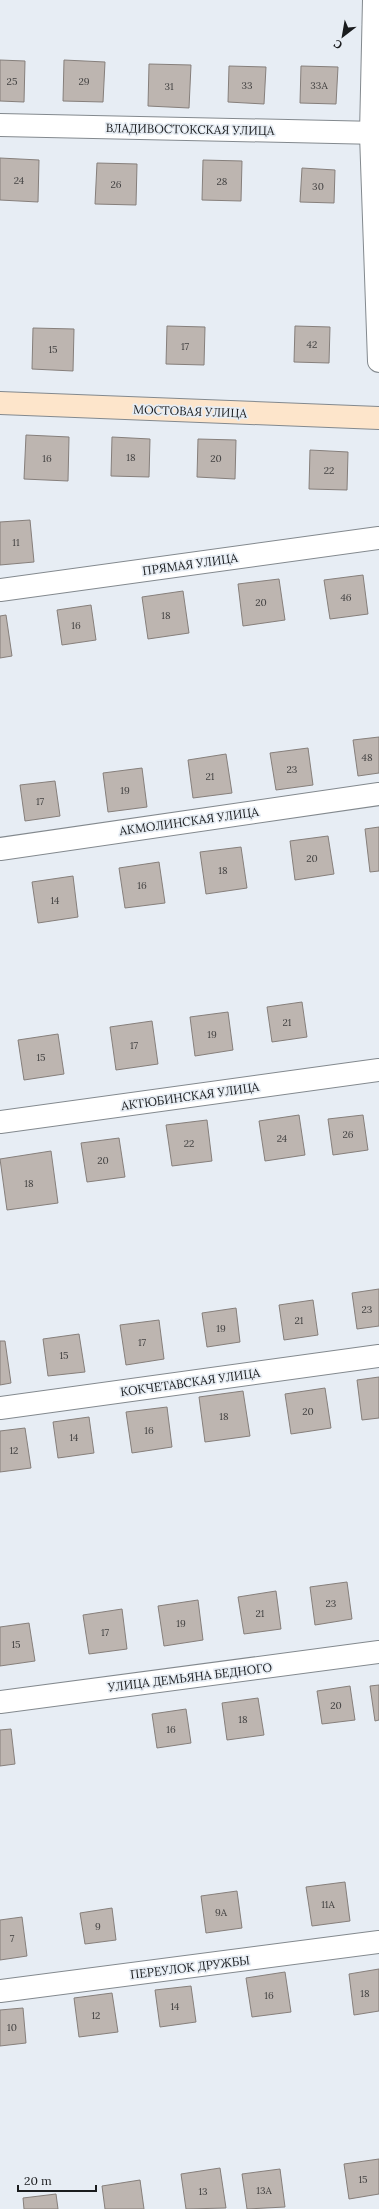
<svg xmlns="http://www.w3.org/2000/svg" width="379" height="2209" font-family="Lora,serif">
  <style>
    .building { fill: #bdb5b0; stroke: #867f7b }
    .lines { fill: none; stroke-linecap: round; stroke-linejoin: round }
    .street-casing { stroke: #83898e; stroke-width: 24 }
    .secondary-casing { stroke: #83898e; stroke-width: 24 }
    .street { stroke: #fff; stroke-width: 22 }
    .secondary { stroke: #fde5cb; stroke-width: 22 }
    .labels { text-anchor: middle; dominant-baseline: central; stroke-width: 3.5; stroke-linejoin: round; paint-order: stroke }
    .number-label { font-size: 10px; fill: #434242 }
    .street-label { font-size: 12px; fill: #1a1c1e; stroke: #e7edf4 }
  </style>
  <rect width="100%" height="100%" fill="#e7edf4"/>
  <g class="building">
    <path d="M0 60 25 61 24 102 0 101Z"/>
    <path d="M64 60 105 62 103 102 63 101Z"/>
    <path d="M149 64 191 65 189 108 148 106Z"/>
    <path d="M229 66 266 67 264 104 228 102Z"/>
    <path d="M301 66 338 67 336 104 300 103Z"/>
    <path d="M0 158 39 160 38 202 0 200Z"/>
    <path d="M203 160 242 161 241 201 202 200Z"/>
    <path d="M97 163 137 164 136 205 95 204Z"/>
    <path d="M302 168 335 170 334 203 300 202Z"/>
    <path d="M167 326 205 327 204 365 166 364Z"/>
    <path d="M295 326 330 327 329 363 294 362Z"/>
    <path d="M33 328 74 329 73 371 32 369Z"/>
    <path d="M26 435 69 437 68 481 24 479Z"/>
    <path d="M112 437 150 439 149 477 111 476Z"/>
    <path d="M198 439 236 440 235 479 197 477Z"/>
    <path d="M310 450 348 452 347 490 309 489Z"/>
    <path d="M30 520 34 562 0 565V522Z"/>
    <path d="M363 575 368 614 330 619 324 580Z"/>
    <path d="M279 579 285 620 243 626 238 584Z"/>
    <path d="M183 591 189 633 148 639 142 597Z"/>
    <path d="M91 605 96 640 62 645 57 610Z"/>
    <path d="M6 615 12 656 0 658V616Z"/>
    <path d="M379 737V773L358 776 353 740Z"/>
    <path d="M308 748 313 785 276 790 270 753Z"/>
    <path d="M226 754 232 793 193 798 188 760Z"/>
    <path d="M142 768 147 807 108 812 103 773Z"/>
    <path d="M55 781 60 816 25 821 20 785Z"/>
    <path d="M379 827V871L370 872 365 829Z"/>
    <path d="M328 836 334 874 295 880 290 841Z"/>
    <path d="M241 847 247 888 206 894 200 852Z"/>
    <path d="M159 862 165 903 125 908 119 868Z"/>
    <path d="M73 876 78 917 38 923 32 882Z"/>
    <path d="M302 1002 307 1037 272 1042 267 1007Z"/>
    <path d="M228 1012 233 1050 195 1056 190 1017Z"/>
    <path d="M152 1021 158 1064 116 1070 110 1027Z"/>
    <path d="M58 1034 64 1074 24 1080 18 1040Z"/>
    <path d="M299 1115 305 1155 265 1161 259 1121Z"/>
    <path d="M363 1115 368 1150 333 1155 328 1119Z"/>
    <path d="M207 1120 212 1161 172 1166 166 1125Z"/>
    <path d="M119 1138 125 1177 87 1182 81 1143Z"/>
    <path d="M51 1151 58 1203 7 1210 0 1159Z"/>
    <path d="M379 1289V1326L357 1329 352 1293Z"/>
    <path d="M313 1300 318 1335 284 1340 279 1305Z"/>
    <path d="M236 1308 240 1342 207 1347 202 1313Z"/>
    <path d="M159 1320 164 1359 126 1365 120 1325Z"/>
    <path d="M79 1334 85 1372 48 1376 43 1339Z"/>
    <path d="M0 1341H5L11 1383 0 1385Z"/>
    <path d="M379 1377V1418L362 1420 357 1380Z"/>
    <path d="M325 1388 331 1428 291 1434 285 1394Z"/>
    <path d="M243 1391 250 1436 205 1442 199 1397Z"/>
    <path d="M167 1407 172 1447 132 1453 126 1412Z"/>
    <path d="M89 1417 94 1453 58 1458 53 1422Z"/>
    <path d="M25 1428 31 1468 0 1472V1431Z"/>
    <path d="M347 1582 352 1619 315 1625 310 1587Z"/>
    <path d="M276 1591 281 1629 244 1634 238 1597Z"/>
    <path d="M198 1600 203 1640 164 1646 158 1606Z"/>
    <path d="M122 1609 127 1649 89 1654 83 1615Z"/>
    <path d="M29 1623 35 1661 0 1666V1627Z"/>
    <path d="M379 1685V1720L375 1721 370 1686Z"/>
    <path d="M350 1686 355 1720 322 1724 317 1691Z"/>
    <path d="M258 1698 264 1735 227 1740 222 1703Z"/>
    <path d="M186 1709 191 1743 157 1748 152 1714Z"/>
    <path d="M11 1729 15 1764 0 1766V1730Z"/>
    <path d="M345 1882 350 1921 312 1926 306 1887Z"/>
    <path d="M237 1891 242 1928 206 1933 201 1896Z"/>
    <path d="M112 1908 116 1940 85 1944 80 1913Z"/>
    <path d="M22 1917 27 1956 0 1960V1920Z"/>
    <path d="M379 1969V2011L354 2015 349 1974Z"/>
    <path d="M285 1972 291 2012 252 2017 246 1978Z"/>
    <path d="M191 1986 196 2022 160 2027 155 1990Z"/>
    <path d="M112 1993 118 2032 79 2037 74 1998Z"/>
    <path d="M23 2008 26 2043 0 2046V2010Z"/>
    <path d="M379 2159V2194L349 2199 344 2164Z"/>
    <path d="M220 2168 226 2208 186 2209 181 2174Z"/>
    <path d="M280 2169 285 2207 247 2209 242 2174Z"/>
    <path d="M140 2180 144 2209H105L102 2186Z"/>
    <path d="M56 2194 58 2209H24L23 2198Z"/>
  </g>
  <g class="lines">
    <g class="street-casing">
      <g id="street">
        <path d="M374 0 371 134 379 361"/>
        <path d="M0 125 379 133"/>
        <path d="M0 590 379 538"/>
        <path d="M0 849 379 794"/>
        <path d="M0 1122 379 1070"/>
        <path d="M0 1408 379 1356"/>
        <path d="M0 1702 379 1652"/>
        <path d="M0 1991 379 1942"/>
      </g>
    </g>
    <g class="secondary-casing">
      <path id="secondary" d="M0 403 379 418"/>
    </g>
    <use href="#street" class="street"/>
    <use href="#secondary" class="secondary"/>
  </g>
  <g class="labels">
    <g class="number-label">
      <text x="12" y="81">25</text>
      <text x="84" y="81">29</text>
      <text x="247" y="85">33</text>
      <text x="319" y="85">33А</text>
      <text x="169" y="86">31</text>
      <text x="19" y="180">24</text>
      <text x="222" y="181">28</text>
      <text x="116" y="184">26</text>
      <text x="318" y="186">30</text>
      <text x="312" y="344">42</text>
      <text x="185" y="346">17</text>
      <text x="53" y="349">15</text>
      <text x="131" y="457">18</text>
      <text x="47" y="458">16</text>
      <text x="216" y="458">20</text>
      <text x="329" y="470">22</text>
      <text x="16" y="542">11</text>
      <text x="346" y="597">46</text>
      <text x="261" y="602">20</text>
      <text x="166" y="615">18</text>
      <text x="76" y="625">16</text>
      <text x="367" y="757">48</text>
      <text x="292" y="769">23</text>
      <text x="210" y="776">21</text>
      <text x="125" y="790">19</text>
      <text x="40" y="801">17</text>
      <text x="312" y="858">20</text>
      <text x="223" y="870">18</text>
      <text x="142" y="885">16</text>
      <text x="55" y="900">14</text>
      <text x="287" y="1022">21</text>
      <text x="212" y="1034">19</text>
      <text x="134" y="1045">17</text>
      <text x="41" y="1057">15</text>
      <text x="348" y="1134">26</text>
      <text x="282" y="1138">24</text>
      <text x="189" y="1143">22</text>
      <text x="103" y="1160">20</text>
      <text x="29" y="1183">18</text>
      <text x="367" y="1309">23</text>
      <text x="299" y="1320">21</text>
      <text x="221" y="1328">19</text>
      <text x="142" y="1342">17</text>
      <text x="64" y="1355">15</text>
      <text x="308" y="1411">20</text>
      <text x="224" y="1416">18</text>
      <text x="149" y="1430">16</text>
      <text x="74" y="1437">14</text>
      <text x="14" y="1450">12</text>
      <text x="331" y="1603">23</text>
      <text x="260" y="1613">21</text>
      <text x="181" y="1623">19</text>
      <text x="105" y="1632">17</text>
      <text x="16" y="1644">15</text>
      <text x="336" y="1705">20</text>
      <text x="243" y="1719">18</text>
      <text x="171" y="1729">16</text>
      <text x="328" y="1904">11А</text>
      <text x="221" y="1912">9А</text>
      <text x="98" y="1926">9</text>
      <text x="12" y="1938">7</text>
      <text x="365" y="1993">18</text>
      <text x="269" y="1995">16</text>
      <text x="175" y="2006">14</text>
      <text x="96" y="2015">12</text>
      <text x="12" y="2027">10</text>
      <text x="363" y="2179">15</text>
      <text x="264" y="2190">13А</text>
      <text x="203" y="2191">13</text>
    </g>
    <g class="street-label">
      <text transform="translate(190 129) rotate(1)">ВЛАДИВОСТОКСКАЯ УЛИЦА</text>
      <text transform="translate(190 411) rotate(2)">МОСТОВАЯ УЛИЦА</text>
      <text transform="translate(190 564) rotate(-8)">ПРЯМАЯ УЛИЦА</text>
      <text transform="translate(189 821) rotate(-8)">АКМОЛИНСКАЯ УЛИЦА</text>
      <text transform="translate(190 1096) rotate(-8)">АКТЮБИНСКАЯ УЛИЦА</text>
      <text transform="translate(190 1382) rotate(-8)">КОКЧЕТАВСКАЯ УЛИЦА</text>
      <text transform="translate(190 1677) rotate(-7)">УЛИЦА ДЕМЬЯНА БЕДНОГО</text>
      <text transform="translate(190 1967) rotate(-7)">ПЕРЕУЛОК ДРУЖБЫ</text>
    </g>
  </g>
  <g transform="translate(343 36) rotate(211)" stroke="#e7edf4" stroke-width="3" paint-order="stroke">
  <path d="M0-3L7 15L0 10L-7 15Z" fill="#1a1c1e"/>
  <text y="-6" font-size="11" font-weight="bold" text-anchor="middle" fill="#1a1c1e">С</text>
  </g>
  <path d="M18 2185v6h78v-6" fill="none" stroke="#1a1c1e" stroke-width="2"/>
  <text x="24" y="2185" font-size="12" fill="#1a1c1e" stroke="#e7edf4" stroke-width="3" paint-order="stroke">20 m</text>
</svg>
